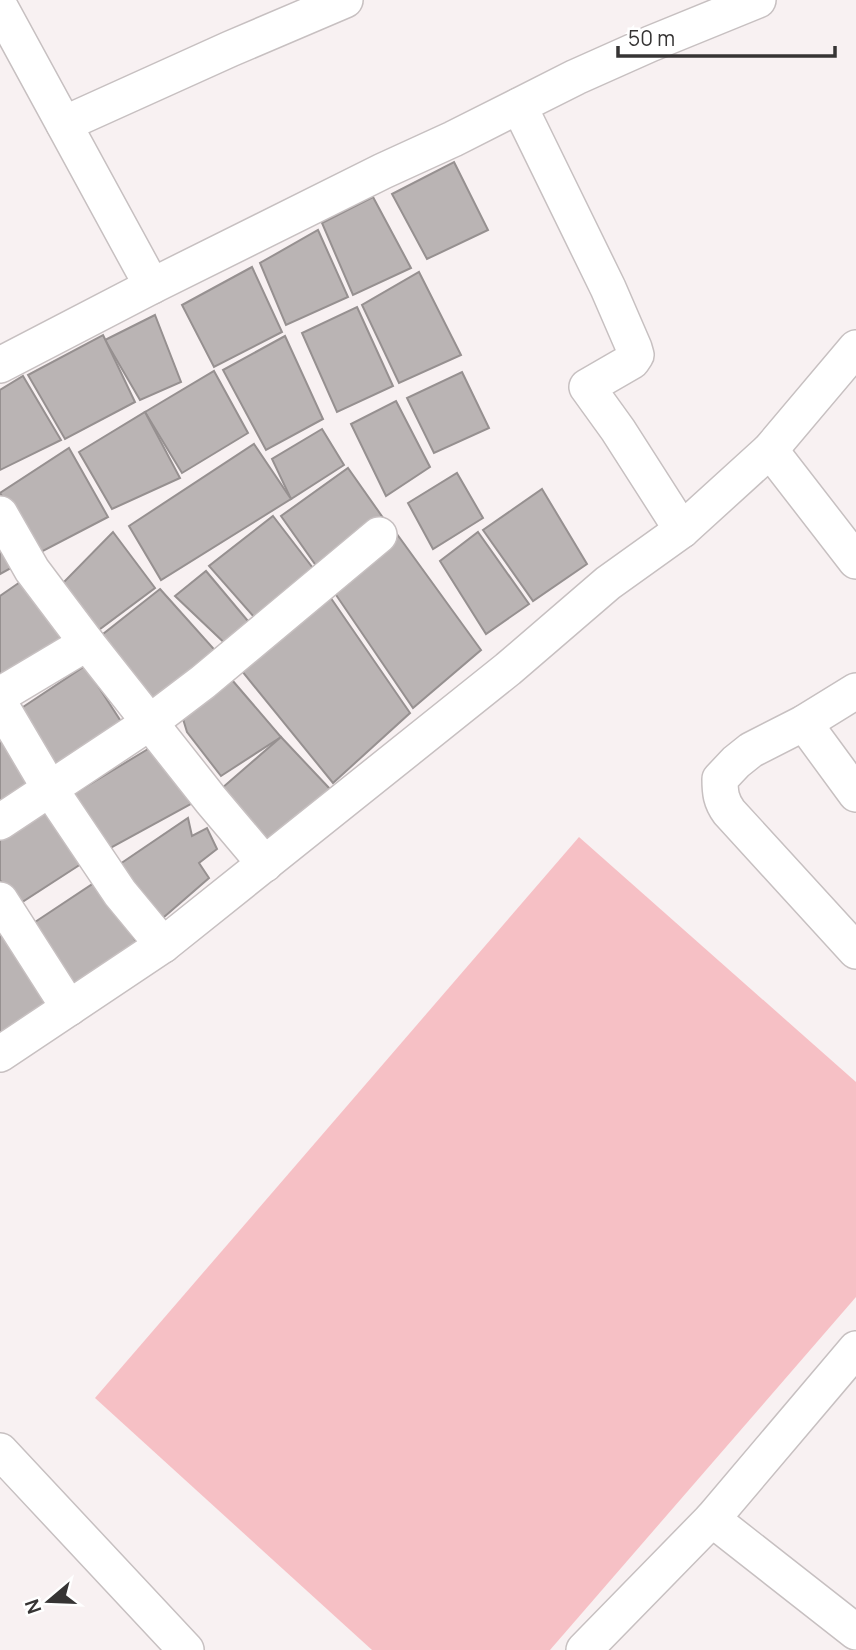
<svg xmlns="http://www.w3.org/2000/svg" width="856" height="1650" font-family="Manrope,sans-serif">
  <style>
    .green { fill: #f6c0c5 }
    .building { fill: #bab4b4; stroke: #969090; stroke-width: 2 }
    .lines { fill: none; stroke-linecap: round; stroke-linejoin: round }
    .minor-casing { stroke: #c7c0c1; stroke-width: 38 }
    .minor { stroke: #fff; stroke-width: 35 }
  </style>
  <rect width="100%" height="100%" fill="#f8f1f2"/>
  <path class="green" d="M579 837 856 1082V1297L550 1650H372L95 1398Z"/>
  <g class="building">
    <path d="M454 162 488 230 427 259 392 194Z"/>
    <path d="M373 197 411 268 353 295 322 223Z"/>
    <path d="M318 230 348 297 286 325 260 263Z"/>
    <path d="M252 267 282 332 214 367 182 305Z"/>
    <path d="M419 272 461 355 399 383 362 305Z"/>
    <path d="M357 307 393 386 337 412 302 333Z"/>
    <path d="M155 315 181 382 140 400 105 340Z"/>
    <path d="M103 335 135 402 65 439 28 375Z"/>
    <path d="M285 336 323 419 266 450 223 370Z"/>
    <path d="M214 371 248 433 182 473 145 412Z"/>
    <path d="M462 372 489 428 434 453 407 398Z"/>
    <path d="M23 376 61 440 0 470V390Z"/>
    <path d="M396 401 430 467 386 496 351 424Z"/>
    <path d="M145 412 180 478 112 509 79 452Z"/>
    <path d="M322 429 344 465 291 499 272 459Z"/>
    <path d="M254 444 291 499 161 580 129 526Z"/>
    <path d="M69 448 108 517 39 553 0 493Z"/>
    <path d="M348 468 386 522 322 574 281 516Z"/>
    <path d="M457 473 483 518 433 549 408 503Z"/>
    <path d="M542 489 587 564 533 601 483 530Z"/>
    <path d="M273 516 319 576 254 617 209 566Z"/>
    <path d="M394 530 481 650 413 708 332 589Z"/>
    <path d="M0 531 18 564 0 574Z"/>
    <path d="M113 532 155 588 96 632 60 586Z"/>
    <path d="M478 532 529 604 486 634 440 561Z"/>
    <path d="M206 571 253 627 233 651 175 596Z"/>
    <path d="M23 580 66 636 0 678V596Z"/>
    <path d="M160 589 221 657 153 710 98 638Z"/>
    <path d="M326 591 410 713 333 783 237 665Z"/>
    <path d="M85 666 122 723 53 767 20 709Z"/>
    <path d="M226 673 281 737 221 776 187 732 180 709Z"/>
    <path d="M0 724 40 778 0 804Z"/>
    <path d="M281 737 330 789 266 841 222 788Z"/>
    <path d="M153 746 191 804 105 851 72 795Z"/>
    <path d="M47 809 81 864 16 906 0 880V837Z"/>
    <path d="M188 818 192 836 207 828 217 849 199 863 209 878 156 924 120 864Z"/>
    <path d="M97 881 137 943 63 992 29 926Z"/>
    <path d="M10 927 54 1007 0 1037V934Z"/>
  </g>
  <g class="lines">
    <g class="minor-casing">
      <g id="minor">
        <path d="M0 7 152 286"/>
        <path d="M519 106 608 288 634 348 636 355 632 361 587 387 618 430 682 530"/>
        <path d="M64 124 230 49 345 0"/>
        <path d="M0 365 152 286 383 171 453 139 576 77 650 44 758 0"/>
        <path d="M770 450 856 561"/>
        <path d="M0 514 32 570 87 643 211 800 265 864"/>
        <path d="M856 691 804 723 751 750 736 762 720 779C720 793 721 801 729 812L856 951"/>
        <path d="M0 695 87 643"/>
        <path d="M0 704 50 789 120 893 163 945"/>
        <path d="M804 723 856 794"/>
        <path d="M0 822 149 723 203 682 379 535"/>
        <path d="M0 900 69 1008"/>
        <path d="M0 1054 163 945 508 669 608 583 682 530 770 450 856 348"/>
        <path d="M0 1451 186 1650"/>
        <path d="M712 1519 856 1632"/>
        <path d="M584 1650 712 1519 856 1349"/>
      </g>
    </g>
    <use href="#minor" class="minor"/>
  </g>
  <g transform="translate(49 1601) rotate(251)" stroke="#ffffff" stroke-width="5" paint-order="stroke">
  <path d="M0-5L12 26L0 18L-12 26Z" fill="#363434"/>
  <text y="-10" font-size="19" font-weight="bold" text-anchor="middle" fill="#363434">N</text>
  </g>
  <path d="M618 46v10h217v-10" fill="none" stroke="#363434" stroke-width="3.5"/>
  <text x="628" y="46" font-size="21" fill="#363434" stroke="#ffffff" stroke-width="5" paint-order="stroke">50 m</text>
</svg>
